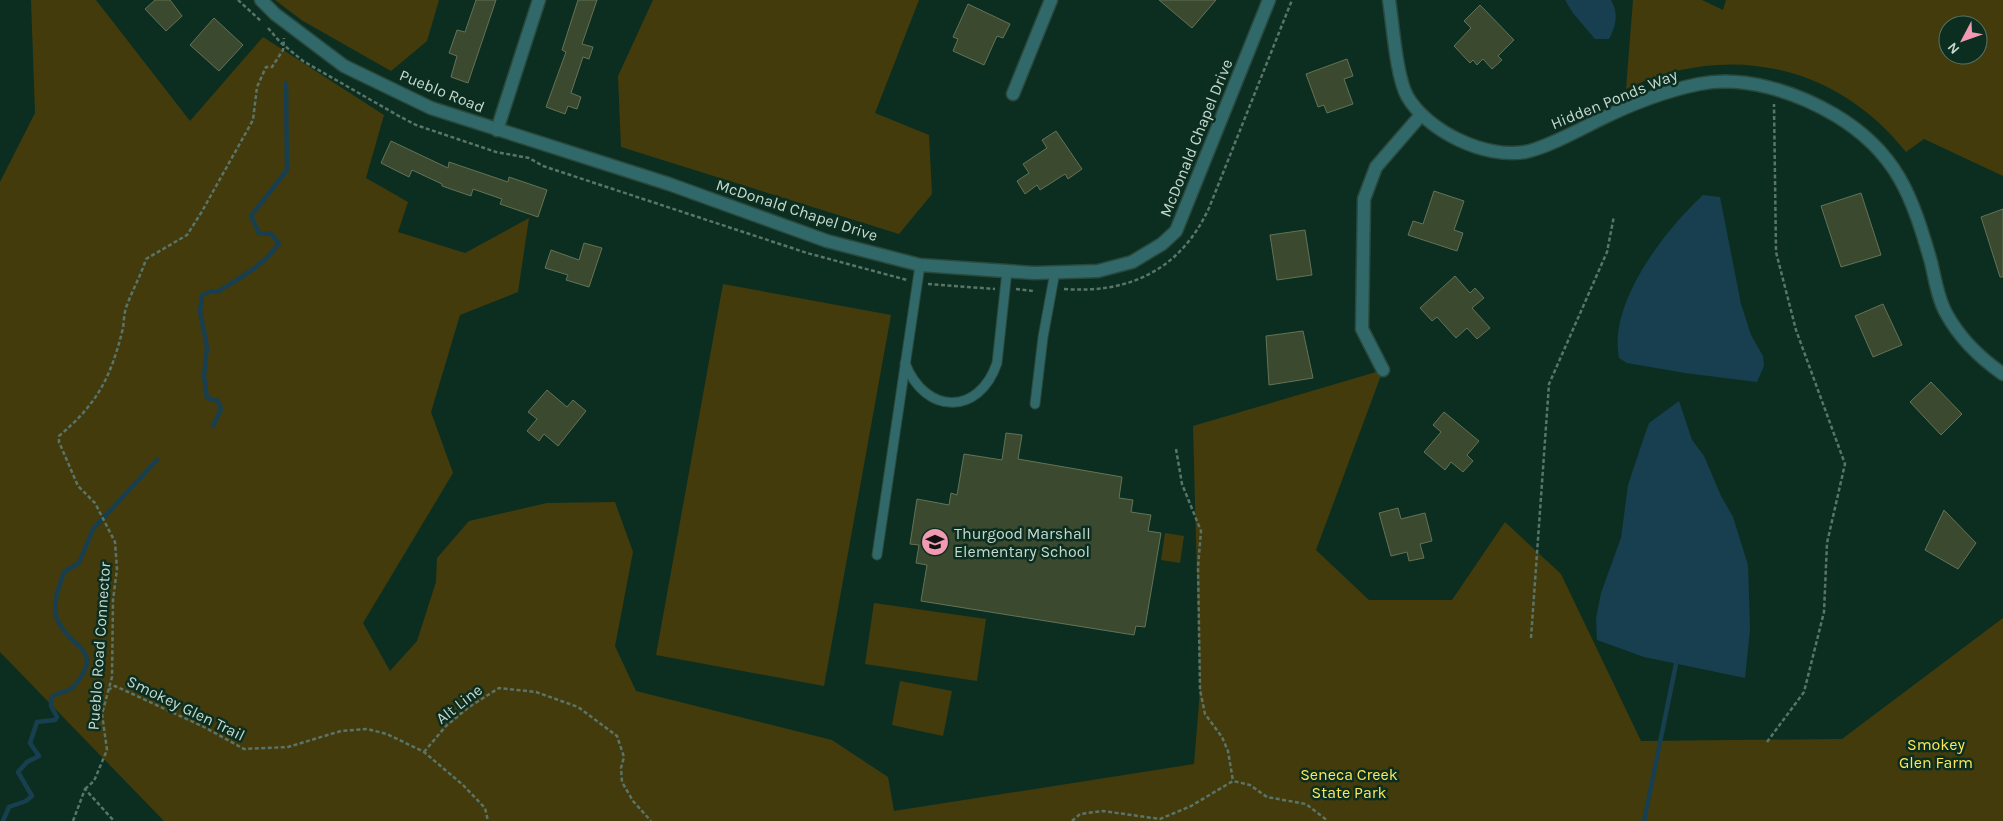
<svg xmlns="http://www.w3.org/2000/svg" width="2003" height="821" font-family="Karla,sans-serif">
  <style>
    .green { fill: #443b0c; fill-rule: evenodd }
    .water { fill: #183f4f }
    .lines { fill: none; stroke-linecap: round; stroke-linejoin: round }
    .stream { stroke: #183f4f; stroke-width: 4.5 }
    .building { fill: #3b492f; stroke: #637357 }
    .lane-casing { stroke: #2a493d; stroke-width: 11 }
    .street-casing { stroke: #2a493d; stroke-width: 15 }
    .path { stroke: #597569; stroke-width: 2.5; stroke-dasharray: 4 2.5; stroke-linecap: butt }
    .lane { stroke: #316869; stroke-width: 9 }
    .street { stroke: #316869; stroke-width: 12 }
    .labels { text-anchor: middle; dominant-baseline: central; stroke-width: 5; stroke-linejoin: round; paint-order: stroke }
    .street-label { font-size: 16px; fill: #c6d9cf; stroke: #0c2e21 }
    .poi-label { font-size: 16px; fill: #c6d9cf; stroke: #0c2e21; text-anchor: start }
    .park-label { font-size: 16px; fill: #fee556; stroke: #0c2e21 }
  </style>
  <rect width="100%" height="100%" fill="#0c2e21"/>
  <g class="green">
    <path d="M31 0H96L190 121 263 37 384 115 366 178 408 202 398 232 465 253 529 218 518 292 460 315 431 412 453 473 363 623 390 671 417 641 436 582 437 558 469 521 547 503 615 502 633 552 615 646 636 691 832 740 888 777 894 811 1194 764 1200 690 1193 426 1383 370 1316 550 1369 600H1452L1505 522 1561 574 1641 741 1842 739 2003 618V821H164L0 652V182L35 113Z"/>
    <path d="M275 0H439L427 41 391 71 303 21Z"/>
    <path d="M653 0H919L875 113 929 135 932 194 899 234 621 147 618 76Z"/>
    <path d="M1633 0H1702L1723 10 1726 0H2003V176L1924 139 1906 152C1836 64 1727 41 1626 89ZM1948 25H1978V55H1948Z"/>
    <path d="M723 284 891 315 824 686 656 655Z"/>
    <path d="M1165 533 1184 536 1180 563 1161 560Z"/>
    <path d="M874 603 986 619 977 681 865 664Z"/>
    <path d="M900 681 952 691 943 736 892 725Z"/>
  </g>
  <g class="water">
    <path d="M1565 0H1611C1619 13 1616 26 1609 39H1595L1573 13Z"/>
    <path d="M1703 195 1720 197 1741 304 1751 335 1763 356 1764 366 1757 382 1685 373 1627 363 1619 358C1608 303 1665 230 1703 195Z"/>
    <path d="M1679 401 1692 440 1704 456 1721 496 1733 517 1748 565 1750 630 1745 678 1644 657 1597 640 1596 618 1601 593 1621 538 1628 485 1641 446 1649 423Z"/>
  </g>
  <g class="lines">
    <g class="stream">
      <path d="M213 426 221 409 218 401 207 398 204 375 207 347 200 311 202 295 212 291 217 292C238 279 266 264 279 243L271 234 259 233 251 216 287 170 286 83"/>
      <path d="M3 821 9 807 26 801 32 796 18 772 27 762 39 756 30 743 37 722 55 720 57 717 51 706V698C57 691 69 693 74 686 105 650 73 650 59 623 50 606 59 588 64 572L79 563 93 529 157 460"/>
      <path d="M1644 821 1676 664"/>
    </g>
  </g>
  <g class="building">
    <path d="M155 0H170L182 16 166 31 145 9Z"/>
    <path d="M476 0H496L468 83 451 77 457 56 449 53 457 30 465 32Z"/>
    <path d="M578 0H597L582 44 593 47 589 59 583 57 571 93 581 97 577 109 568 106 565 114 546 107 566 52 562 50Z"/>
    <path d="M1159 0H1216L1192 28Z"/>
    <path d="M968 4 1010 24 1003 38 997 36 984 65 953 51 958 39 953 37Z"/>
    <path d="M1480 5 1514 40 1498 56 1502 60 1492 69 1483 59 1477 65 1473 60 1470 63 1454 46 1471 28 1464 21Z"/>
    <path d="M214 18 243 45 219 71 190 45Z"/>
    <path d="M1347 59 1353 76 1344 79 1353 104 1327 113 1324 105 1318 107 1306 74Z"/>
    <path d="M1056 131 1082 169 1068 179 1065 174 1040 190 1037 185 1025 194 1017 181 1029 173 1023 164 1047 148 1042 140Z"/>
    <path d="M391 141 448 168 449 162 508 182 509 177 547 190 538 217 500 204 502 199 473 189 471 196 442 186V184L412 170 409 177 381 163Z"/>
    <path d="M1434 191 1464 201 1454 230 1463 233 1457 251 1408 235 1413 221 1423 224Z"/>
    <path d="M1861 193 1881 255 1841 267 1821 206Z"/>
    <path d="M2003 209V277H2000L1981 217Z"/>
    <path d="M1305 230 1312 275 1277 280 1270 235Z"/>
    <path d="M584 243 602 248 589 287 566 280 568 275 545 268 551 250 579 260Z"/>
    <path d="M1455 276 1470 293 1475 288 1484 298 1472 308 1490 328 1477 339 1467 328 1456 338 1437 317 1432 321 1420 308Z"/>
    <path d="M1883 304 1902 345 1873 357 1855 316Z"/>
    <path d="M1303 331 1313 378 1269 385 1266 336Z"/>
    <path d="M1931 382 1962 414 1941 435 1910 402Z"/>
    <path d="M547 390 567 407 573 400 586 411 558 446 544 434 539 441 527 431 537 419 528 412Z"/>
    <path d="M1444 412 1479 441 1467 455 1473 461 1463 472 1451 462 1445 470 1424 452 1441 432 1433 425Z"/>
    <path d="M1006 433 1022 435 1018 459 1122 477 1119 498 1133 500 1131 512 1151 515 1148 531 1161 533 1145 627 1136 626 1134 635 921 601 927 565 916 563 919 545 910 544 917 499 949 505 951 493 957 495 964 454 1002 460Z"/>
    <path d="M1398 508 1401 519 1425 513 1432 541 1420 544 1424 558 1409 561 1407 552 1391 556 1379 513Z"/>
    <path d="M1944 510 1976 543 1958 569 1925 550Z"/>
  </g>
  <g class="lines">
    <g class="lane-casing">
      <g id="lane">
        <path d="M905 363C925 415 979 416 997 363L1007 271"/>
        <path d="M1035 404 1043 337 1055 272"/>
        <path d="M877 555 920 265"/>
      </g>
    </g>
    <g class="street-casing">
      <g id="street">
        <path d="M261 0 275 14 344 66 431 108 669 184 827 241 920 265 1034 273 1098 271 1132 262 1162 244 1176 231 1269 0"/>
        <path d="M1389 0C1393 25 1396 75 1407 96 1427 131 1485 159 1525 152 1546 148 1579 130 1599 120 1629 105 1665 91 1699 84 1744 75 1796 92 1835 115 1897 152 1912 196 1931 262 1935 279 1938 299 1946 313 1960 339 1980 358 2003 374"/>
        <path d="M1013 94 1051 0"/>
        <path d="M497 130 539 0"/>
        <path d="M1383 370 1362 329 1364 199 1376 167 1421 115"/>
      </g>
    </g>
    <g class="path">
      <path d="M238 0 262 22"/>
      <path d="M268 28 280 42 303 61 397 115 416 125 496 152 529 158 543 166 807 253 907 280"/>
      <path d="M928 284 995 289"/>
      <path d="M1016 289 1034 291"/>
      <path d="M1064 289C1130 294 1181 269 1209 208L1292 0"/>
      <path d="M1176 449 1182 484 1201 531 1198 567 1200 690 1205 714 1222 737 1228 751 1233 781"/>
      <path d="M1531 638 1549 384 1607 252 1614 216"/>
      <path d="M108 690 115 686 204 727 244 749 288 747 341 731 367 729 387 734 424 752 463 785 485 808 488 821"/>
      <path d="M1767 742 1804 692 1824 612 1827 543 1845 464 1796 330 1776 252 1774 104"/>
      <path d="M424 752 446 726 469 707 499 688 536 692 578 707 617 736 624 757 621 768 622 782 633 801 651 821"/>
      <path d="M85 789 94 781 107 750 102 714 112 677 113 600 117 569 115 542 95 503 78 486 59 442V436C98 403 111 377 123 328 124 321 124 312 127 305 133 289 141 275 146 259L187 235 201 213 253 120 257 87 266 67H272L283 50 284 38"/>
      <path d="M73 821 85 789 114 821"/>
      <path d="M1072 821 1080 814 1103 811 1160 819 1191 806 1233 781 1250 785 1267 797 1306 804 1328 821"/>
    </g>
    <use href="#lane" class="lane"/>
    <use href="#street" class="street"/>
  </g>
  <defs>
    <g id="school-disc" transform="scale(1.4375)"><circle r="9.5" fill="#f19ab2" stroke="#0c2e21"/><path d="M0-5L7-2L0 1L-7-2ZM-4 1L0 2.5L4 1V4Q0 6-4 4Z" fill="#111"/></g>
  </defs>
  <g fill-rule="evenodd">
    <use href="#school-disc" x="935" y="542"/>
  </g>
  <g class="labels">
    <g class="street-label">
      <text transform="translate(442 91) rotate(22)">Pueblo Road</text>
      <text transform="translate(1614 99) rotate(-22)">Hidden Ponds Way</text>
      <text transform="translate(1196 138) rotate(-68)">McDonald Chapel Drive</text>
      <text transform="translate(797 210) rotate(18)">McDonald Chapel Drive</text>
      <text transform="translate(99 646) rotate(-86)">Pueblo Road Connector</text>
      <text transform="translate(459 704) rotate(-38)">Alt Line</text>
      <text transform="translate(186 708) rotate(26)">Smokey Glen Trail</text>
    </g>
    <g class="poi-label">
      <text x="954" y="533">Thurgood Marshall<tspan x="954" dy="18">Elementary School</tspan></text>
    </g>
    <g class="park-label">
      <text x="1936" y="744">Smokey<tspan x="1936" dy="18">Glen Farm</tspan></text>
      <text x="1349" y="774">Seneca Creek<tspan x="1349" dy="18">State Park</tspan></text>
    </g>
  </g>
  <g transform="translate(1963 40) rotate(229)"><circle r="24" fill="#0c2e21" stroke="#567267"/>
  <path d="M0-4L9 19L0 12L-9 19Z" fill="#f19ab2"/>
  <text y="-8" font-size="14" font-weight="bold" text-anchor="middle" fill="#c6d9cf">N</text>
  </g>
</svg>
